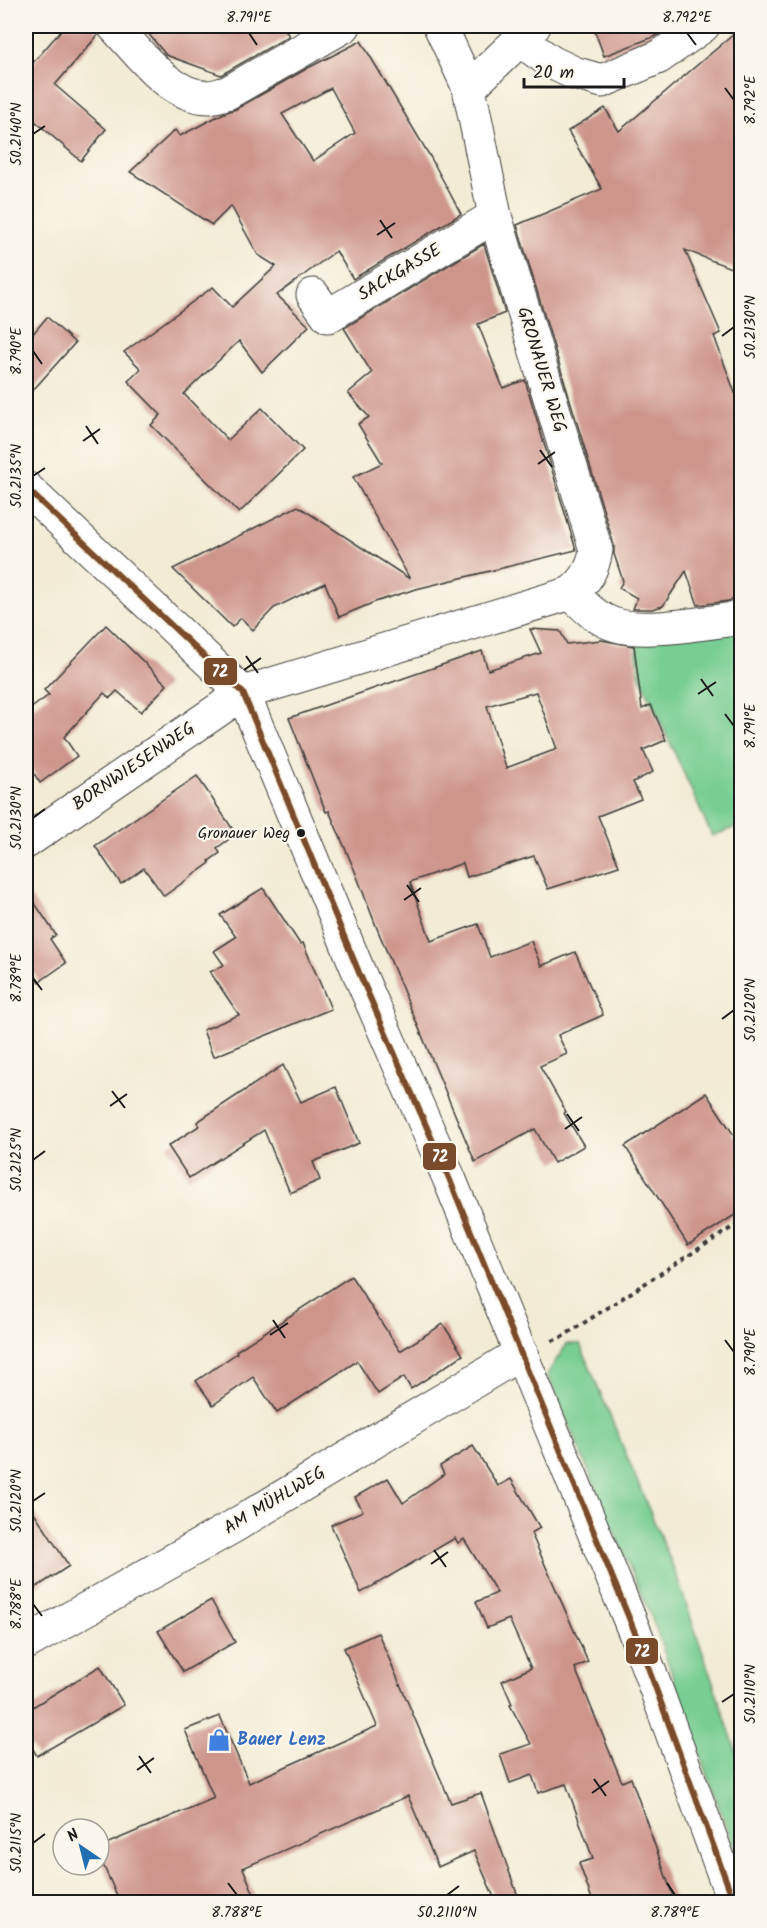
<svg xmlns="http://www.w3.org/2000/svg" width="767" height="1928" font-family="Kalam,sans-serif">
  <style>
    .green { fill: #78ce92; stroke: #4a7557; stroke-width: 1.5 }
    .building { fill: #ce958b; fill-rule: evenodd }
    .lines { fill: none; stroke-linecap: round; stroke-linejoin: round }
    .minor-casing { stroke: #3c3b38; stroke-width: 35 }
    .path { stroke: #3c3b38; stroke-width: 4; stroke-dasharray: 4.5 4.5; stroke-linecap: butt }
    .minor { stroke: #fff; stroke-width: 33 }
    .bus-1-casing { stroke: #fbf7ec; stroke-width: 10 }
    .bus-1 { stroke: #7a4b2a; stroke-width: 6 }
    .ticks { fill: none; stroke: #1c1c1c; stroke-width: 2 }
    .bus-dot { fill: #1c1c1c; stroke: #fbf7ec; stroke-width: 2 }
    .labels { text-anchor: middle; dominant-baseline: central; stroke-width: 4.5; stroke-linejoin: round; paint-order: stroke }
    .bus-label { font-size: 16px; fill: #1c1c1c; stroke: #fbf7ec; text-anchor: end }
    .street-label { font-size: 18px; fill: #1c1c1c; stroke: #fbf7ec }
    .shop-label { font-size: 18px; font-weight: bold; fill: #366cbe; stroke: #fbf7ec; text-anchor: start }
    .line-badge { stroke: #fbf7ec; stroke-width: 2 }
    .badge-label { font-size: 16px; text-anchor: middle; font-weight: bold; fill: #fff }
    .neatline { fill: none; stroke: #1c1c1c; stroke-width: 2 }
    .ticks-label { font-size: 15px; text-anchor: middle; fill: #1c1c1c }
  </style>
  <rect width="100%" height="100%" fill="#fbf7ec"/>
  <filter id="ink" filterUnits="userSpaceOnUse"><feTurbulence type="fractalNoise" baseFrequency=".0167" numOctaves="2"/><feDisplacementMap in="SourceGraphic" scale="12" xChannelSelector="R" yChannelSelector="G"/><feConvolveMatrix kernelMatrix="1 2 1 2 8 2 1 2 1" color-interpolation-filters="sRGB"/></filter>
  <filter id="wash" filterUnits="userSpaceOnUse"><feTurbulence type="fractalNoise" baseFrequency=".008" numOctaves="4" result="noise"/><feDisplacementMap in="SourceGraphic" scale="24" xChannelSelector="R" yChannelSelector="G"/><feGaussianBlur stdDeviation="1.35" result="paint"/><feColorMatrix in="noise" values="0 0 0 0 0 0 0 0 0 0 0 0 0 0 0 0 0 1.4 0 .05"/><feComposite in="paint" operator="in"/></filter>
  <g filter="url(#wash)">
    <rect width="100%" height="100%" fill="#f2ecd5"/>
    <g class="green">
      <path d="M741 626V825L712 836 640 676 635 636Z"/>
      <path d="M567 1344H580L676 1574 741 1765V1869L655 1626 547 1374Z"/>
    </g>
    <g id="blocks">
      <g class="building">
        <path d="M65 26H96L98 35 55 85 106 129 81 161 29 116 26 121V60L31 65Z"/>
        <path d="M142 26H283L289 36 221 75 166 55Z"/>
        <path d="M593 26H671L656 36 604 56Z"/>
        <path d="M741 28V272L685 250 721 333 714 336 735 393 741 391V596L729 601 698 605 686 571 663 606 652 609H633L637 598 619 588 623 581 614 554V545L517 225 602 189 568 131 605 108 619 131Z"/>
        <path d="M361 41 431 158 461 214 353 279 336 251 277 295 309 326 262 372 239 341 184 394 228 440 262 408 303 450 239 513 151 425 161 415 128 381 141 369 124 352 213 287 232 307 276 266 258 255 231 206 212 225 130 172 175 130 180 136 224 113 236 109 308 68ZM331 88 355 133 313 161 282 114Z"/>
        <path d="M484 244 505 313 478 324 503 388 525 380 576 550 416 589 375 602 339 617 325 583 274 608 253 630 241 618 232 627 173 569 298 506 410 579 353 477 382 463 358 424 369 417 348 393 372 373 344 328Z"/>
        <path d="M47 317 75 343 26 398V342Z"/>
        <path d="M106 625 167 685 141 712 117 691 110 698 104 693 64 737 77 756 40 783 26 761V712L49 695 44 690Z"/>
        <path d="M530 629 560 631 567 644 601 640 634 646 642 709 651 705 666 740 643 750 653 772 633 782 641 799 598 816 619 866 548 889 534 856 467 877 463 863 410 882 431 941 478 924 490 957 531 941 541 966 575 952 603 1015 558 1035 567 1054 540 1066 566 1112 564 1113 584 1146 554 1163 535 1129 475 1162 376 926 354 869 329 811 326 812 289 718 482 651 488 670 541 653ZM536 692 557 749 506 768 487 706Z"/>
        <path d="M197 776 236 834 217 848 220 853 209 861 210 863 164 896 144 868 121 884 95 846Z"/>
        <path d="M263 888 300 944 303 943 331 1009 213 1057 203 1030 239 1015 210 972 224 965 214 951 236 937 220 915Z"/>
        <path d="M26 890 56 935 50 939 66 963 39 982 26 961Z"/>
        <path d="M283 1065 301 1102 336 1087 359 1143 313 1162 320 1180 290 1193 264 1130 189 1178 168 1146 199 1126 197 1122Z"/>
        <path d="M706 1093 741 1146V1211L688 1245 625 1146Z"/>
        <path d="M351 1276 400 1351 443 1324 463 1355 411 1389 404 1377 378 1394 357 1361 277 1413 253 1377 213 1405 196 1381 237 1353 236 1351Z"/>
        <path d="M473 1446 498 1486 511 1479 540 1528 531 1533 588 1662 575 1668 622 1782 631 1778 675 1902H593L579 1863 593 1859 566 1784 538 1793 532 1775 510 1783 500 1754 531 1744 510 1705 512 1704 502 1681 531 1668 509 1619 487 1628 476 1602 497 1593 464 1539 458 1543 455 1538 361 1593 331 1525 363 1511 355 1497 388 1478 403 1503 444 1474 440 1466Z"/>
        <path d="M26 1500 69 1566 26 1594Z"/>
        <path d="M211 1600 235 1642 183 1672 158 1631Z"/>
        <path d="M378 1633 451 1803 481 1793 520 1902H496L474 1851 438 1867 408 1796 243 1868 257 1902H120L99 1856V1847L214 1798 185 1730 220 1716 249 1783 377 1726 344 1648Z"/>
        <path d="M100 1666 124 1705 37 1756 26 1738V1711Z"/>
      </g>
    </g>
  </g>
  <g filter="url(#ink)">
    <use href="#blocks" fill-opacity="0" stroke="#3c3b38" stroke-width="1.5"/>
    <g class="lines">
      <g class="minor-casing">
        <g id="minor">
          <path d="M114 26C139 52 168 96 208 97 214 97 221 94 227 93L344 26"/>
          <path d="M520 40 551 62 574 73 602 81 659 57 703 26"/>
          <path d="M469 88 534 26"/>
          <path d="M313 295 328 316 495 216"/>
          <path d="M26 488 243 693 360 975 449 1178 638 1640 734 1902"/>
          <path d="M571 593C584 606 598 620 616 625 648 634 707 622 742 618"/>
          <path d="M26 842 243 693 571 593C586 581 593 569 596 550L495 216 469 88 440 26"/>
          <path d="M26 1643 234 1526 521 1353"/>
        </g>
      </g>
      <path class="path" d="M552 1341 562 1337 742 1221"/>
      <use href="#minor" class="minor"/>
      <g class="bus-1-casing">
        <path id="bus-1" d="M26 488 243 693 360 975 449 1178 638 1640 734 1902"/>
      </g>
      <use href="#bus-1" class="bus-1"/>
    </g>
  </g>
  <path class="ticks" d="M249 33 257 45M687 33 696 45M725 88 734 100M33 134 45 126M380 220 392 238M377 235 395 223M722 336 734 327M33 351 42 364M86 426 98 444M83 441 100 429M540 450 552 467M538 464 555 452M33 476 45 468M246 656 258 673M244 670 261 658M701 679 713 696M698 694 716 682M725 714 734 726M33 818 45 809M407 885 419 902M404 900 421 888M33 978 42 990M722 1019 734 1010M112 1091 125 1108M110 1106 127 1094M567 1114 579 1131M565 1129 582 1117M33 1160 45 1151M273 1320 285 1338M270 1335 288 1323M725 1340 734 1352M33 1501 45 1493M434 1550 446 1567M431 1564 448 1552M33 1604 42 1616M722 1702 734 1694M139 1756 151 1773M137 1770 154 1758M594 1779 606 1796M592 1793 609 1781M33 1843 45 1834M228 1883 237 1895M667 1883 675 1895M447 1895 459 1886"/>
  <defs>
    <g id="shop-bare" transform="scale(1.8)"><path d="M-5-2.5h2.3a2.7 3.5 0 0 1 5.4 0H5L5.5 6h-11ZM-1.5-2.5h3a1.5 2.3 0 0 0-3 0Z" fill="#3f7fe0" stroke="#fbf7ec" stroke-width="2.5" paint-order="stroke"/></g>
  </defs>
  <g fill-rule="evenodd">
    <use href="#shop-bare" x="219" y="1740"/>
  </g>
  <circle class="bus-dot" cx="301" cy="833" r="5"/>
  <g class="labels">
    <g class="bus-label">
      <text x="290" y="833">Gronauer Weg</text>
    </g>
    <g class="street-label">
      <text transform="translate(400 273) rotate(-31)">SACKGASSE</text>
      <text transform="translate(541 370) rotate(73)">GRONAUER WEG</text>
      <text transform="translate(134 767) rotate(-34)">BORNWIESENWEG</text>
      <text transform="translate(275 1501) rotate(-31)">AM MÜHLWEG</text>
    </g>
    <g class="shop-label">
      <text x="237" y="1740">Bauer Lenz</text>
    </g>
  </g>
  <g class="line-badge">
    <rect x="203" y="657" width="35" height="29" rx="6" fill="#7a4b2a"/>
    <rect x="422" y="1142" width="35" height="29" rx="6" fill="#7a4b2a"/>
    <rect x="625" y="1637" width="34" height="28" rx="6" fill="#7a4b2a"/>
  </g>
  <g class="badge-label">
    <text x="220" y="677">72</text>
    <text x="440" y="1162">72</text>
    <text x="642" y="1657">72</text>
  </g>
  <rect width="767" height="1928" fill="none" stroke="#fbf7ec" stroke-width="66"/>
  <g transform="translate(81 1847) rotate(325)"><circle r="28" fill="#fbf7ec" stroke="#a29f99" stroke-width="1.5"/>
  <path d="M0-4.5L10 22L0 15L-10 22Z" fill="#1f6fb2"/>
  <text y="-9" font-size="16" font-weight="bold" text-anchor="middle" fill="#1c1c1c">N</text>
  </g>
  <path d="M524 78v9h100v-9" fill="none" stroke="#1c1c1c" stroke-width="3"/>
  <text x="533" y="78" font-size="18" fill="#1c1c1c" stroke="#fbf7ec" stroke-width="4.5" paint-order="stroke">20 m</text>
  <rect x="33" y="33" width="701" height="1862" class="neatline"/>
  <g class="ticks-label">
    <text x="249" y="22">8.791°E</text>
    <text x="687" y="22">8.792°E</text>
    <text transform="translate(750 100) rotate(-90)" y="5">8.792°E</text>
    <text transform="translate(16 134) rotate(-90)" y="5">50.2140°N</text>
    <text transform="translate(750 327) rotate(-90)" y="5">50.2130°N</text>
    <text transform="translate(16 351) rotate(-90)" y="5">8.790°E</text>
    <text transform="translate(16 476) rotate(-90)" y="5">50.2135°N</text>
    <text transform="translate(750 726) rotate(-90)" y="5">8.791°E</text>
    <text transform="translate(16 818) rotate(-90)" y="5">50.2130°N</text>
    <text transform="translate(16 978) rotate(-90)" y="5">8.789°E</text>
    <text transform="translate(750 1010) rotate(-90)" y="5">50.2120°N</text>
    <text transform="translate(16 1160) rotate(-90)" y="5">50.2125°N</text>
    <text transform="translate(750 1352) rotate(-90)" y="5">8.790°E</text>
    <text transform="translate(16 1501) rotate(-90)" y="5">50.2120°N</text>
    <text transform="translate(16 1604) rotate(-90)" y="5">8.788°E</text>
    <text transform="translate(750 1694) rotate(-90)" y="5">50.2110°N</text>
    <text transform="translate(16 1843) rotate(-90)" y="5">50.2115°N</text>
    <text x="237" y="1917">8.788°E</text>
    <text x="447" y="1917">50.2110°N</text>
    <text x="675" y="1917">8.789°E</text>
  </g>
</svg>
